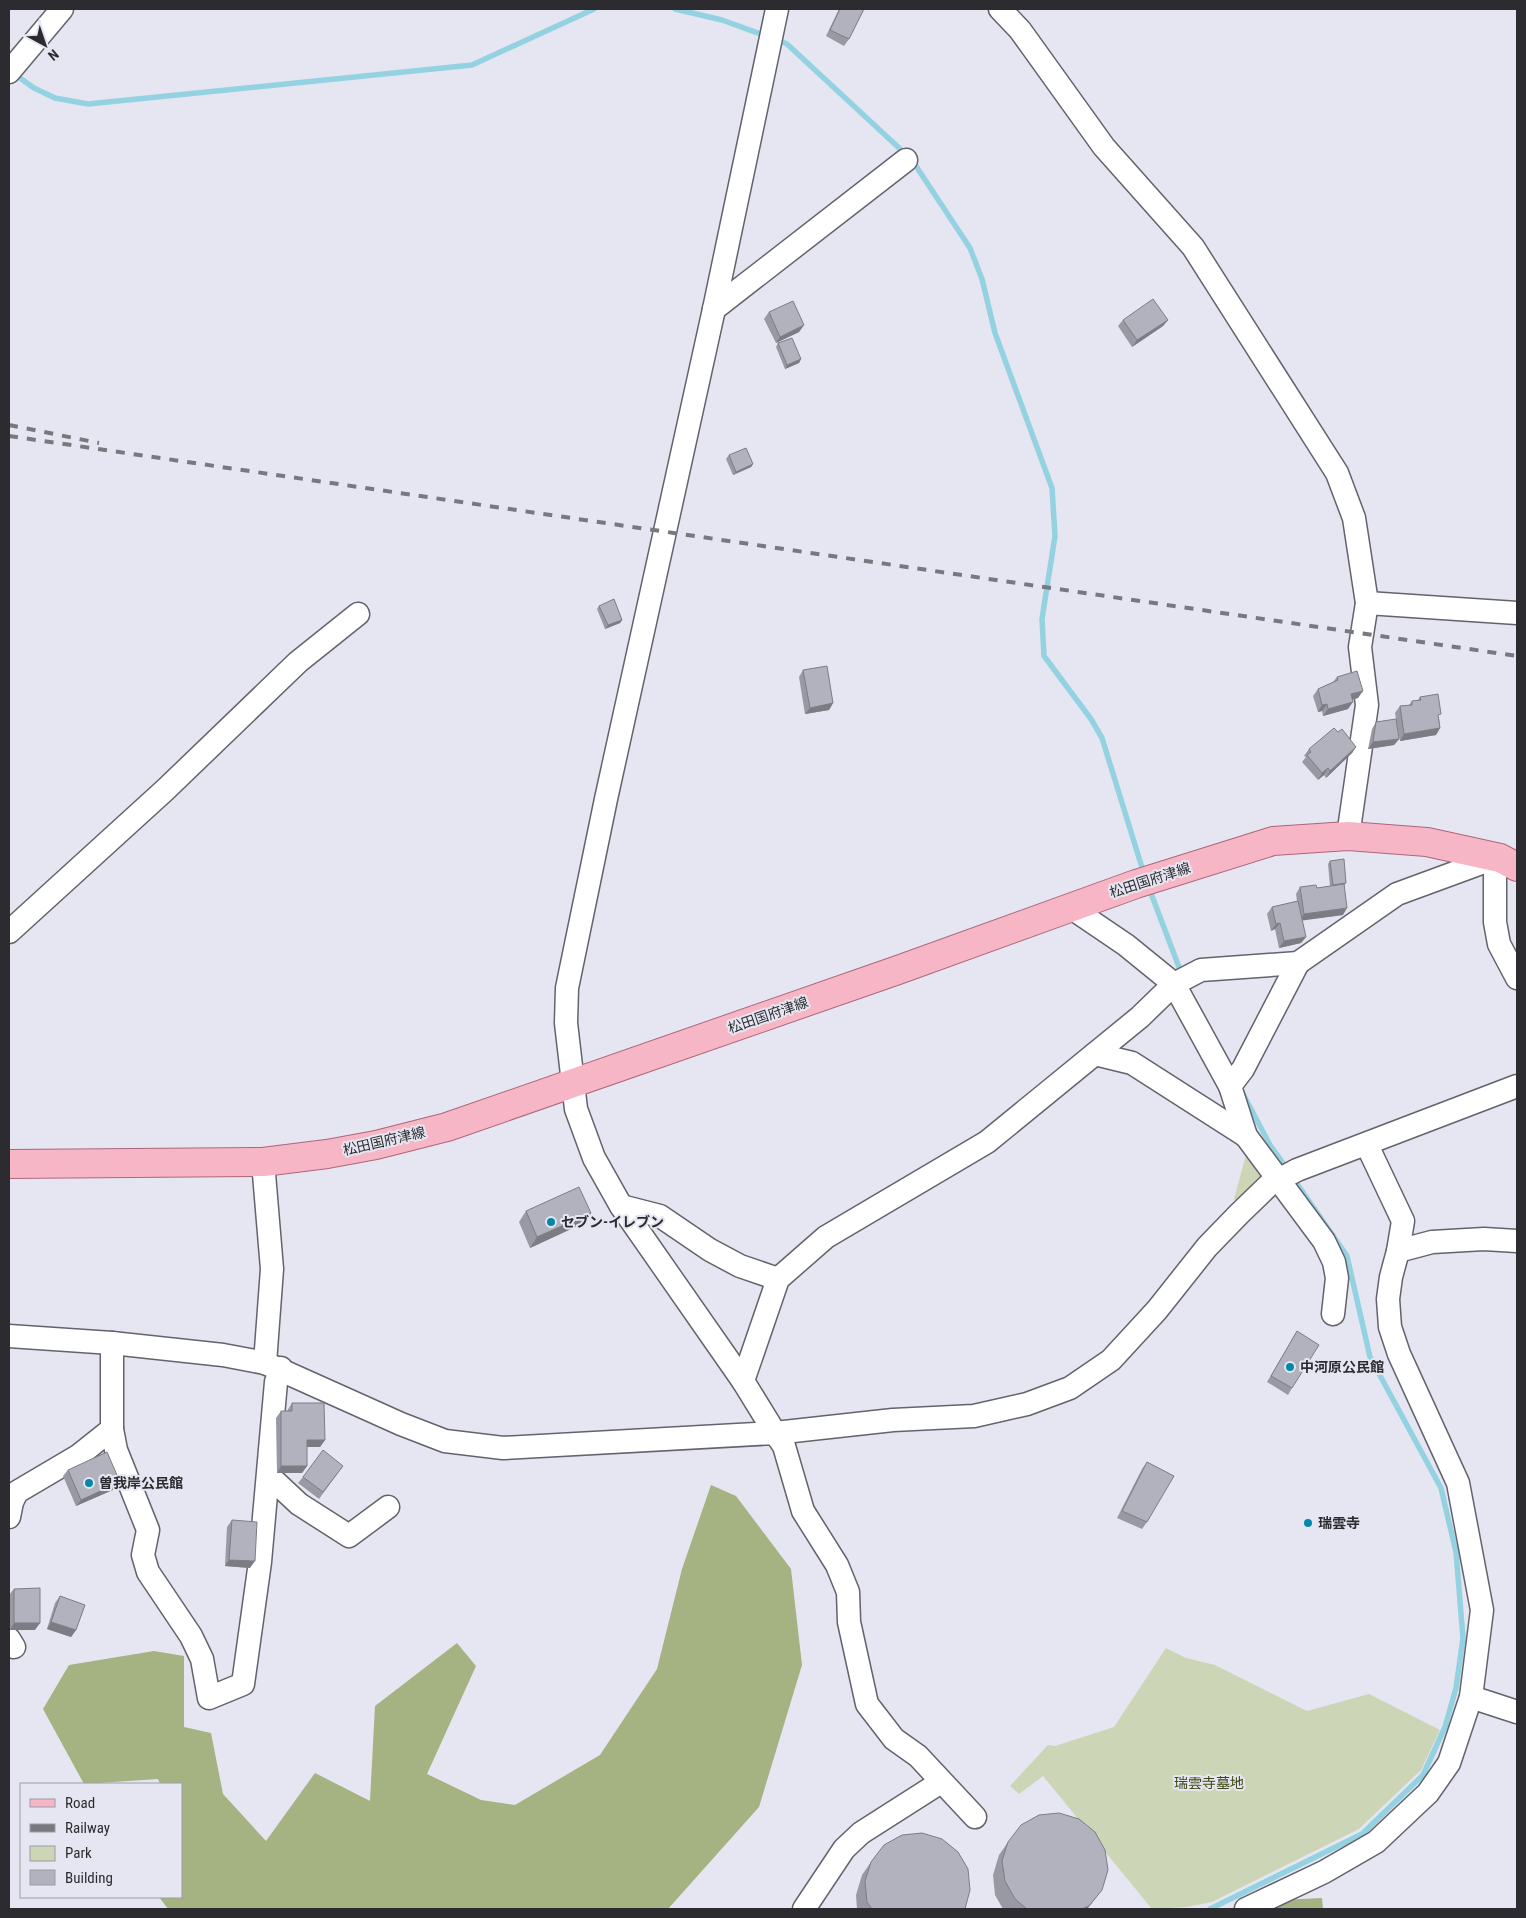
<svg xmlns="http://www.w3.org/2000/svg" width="1526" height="1918" font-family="'Roboto Condensed','Noto Sans JP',sans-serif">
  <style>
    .green { fill: #ccd6b6 }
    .forest { fill: #a5b282 }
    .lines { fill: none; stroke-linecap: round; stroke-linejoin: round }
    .stream { stroke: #94d2e2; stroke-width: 5.5 }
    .minor-casing { stroke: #62636c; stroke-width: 25 }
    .major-casing { stroke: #ad6679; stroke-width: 30 }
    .minor { stroke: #fff; stroke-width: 22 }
    .major { stroke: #f7b6c6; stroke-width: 28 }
    .rail { stroke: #78787f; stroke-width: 4; stroke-dasharray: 9 9; stroke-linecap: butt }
    .wall { fill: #9899a3 }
    .shaded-wall { fill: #7c7d84 }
    .building { fill: #b1b2bd; stroke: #7c7d84 }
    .poi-dot { fill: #0488a9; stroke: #e5e6f1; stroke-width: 2 }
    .labels { text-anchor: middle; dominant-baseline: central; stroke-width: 4; stroke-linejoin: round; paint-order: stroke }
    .street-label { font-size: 14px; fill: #2c2c30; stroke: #e5e6f1 }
    .poi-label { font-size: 14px; font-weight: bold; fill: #2c2c30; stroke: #e5e6f1; text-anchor: start }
    .park-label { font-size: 14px; fill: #3b4710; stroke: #e5e6f1 }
  </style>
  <rect width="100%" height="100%" fill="#e5e6f1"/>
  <g class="green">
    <path d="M1249 1144 1273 1171 1241 1205 1234 1199Z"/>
    <path d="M1166 1648 1186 1658 1215 1665 1307 1711 1369 1694 1440 1730 1421 1770 1359 1829 1212 1902 1187 1907 1152 1909 1043 1776 1019 1794 1010 1786 1048 1745 1055 1746 1114 1727Z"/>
  </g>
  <g class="forest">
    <path d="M711 1485 736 1496 791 1569 802 1665 759 1807 668 1909H168L159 1897H181V1784H160L158 1779 84 1784 43 1709 69 1665 154 1651 184 1656V1727L211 1733 223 1794 266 1841 315 1773 370 1801 375 1706 457 1643 476 1666 427 1774 481 1800 515 1805 600 1755 657 1669 682 1569Z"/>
    <path d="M1322 1898 1323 1909H1272L1280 1900Z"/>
  </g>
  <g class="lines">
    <g class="stream">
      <path d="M675 9 722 20 766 36"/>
      <path d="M775 39 787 44 912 160 970 248 982 279 995 333 1052 488 1055 536 1042 619 1044 656 1091 719 1102 738 1144 874"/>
      <path d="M13 73 34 88 55 98 88 104 472 65 594 9"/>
      <path d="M1149 888 1182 975"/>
      <path d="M1242 1092 1270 1145 1288 1170"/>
      <path d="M1210 1909 1362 1834 1423 1775 1445 1727 1456 1688 1463 1638 1456 1552 1441 1488 1370 1357 1347 1256 1293 1178"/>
    </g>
    <g class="minor-casing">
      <g id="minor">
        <path d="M777 9 714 309 606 799 567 988 566 1023 576 1109 594 1158 621 1206 743 1381 775 1433 893 1420 974 1416 1027 1404 1070 1388 1111 1360 1157 1310 1207 1247 1239 1214 1269 1185 1297 1170 1517 1086"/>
        <path d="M1000 9 1020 30 1104 147 1193 247 1337 473 1354 518 1367 603 1360 647 1367 705 1348 836"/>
        <path d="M9 72 62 9"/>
        <path d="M714 309 906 160"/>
        <path d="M1367 603 1517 613"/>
        <path d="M1495 858V922L1499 944 1517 978"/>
        <path d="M1070 907 1126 945 1174 984 1230 1086 1246 1136 1324 1241 1334 1262 1337 1278 1333 1314"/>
        <path d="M9 932 165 790 298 662 358 614"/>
        <path d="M1095 1054 1132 1063 1246 1136"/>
        <path d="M1230 1086 1243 1069 1298 963"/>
        <path d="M263 1162 272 1269 265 1363"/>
        <path d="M621 1206 660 1216 710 1250 740 1266 778 1279"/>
        <path d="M1398 1251 1432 1242 1484 1239 1517 1241"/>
        <path d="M9 1336 112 1343 223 1355 265 1363 401 1424 445 1441 503 1448 775 1433 784 1446 803 1511 837 1565 848 1592 849 1622 867 1704 894 1739 918 1756 975 1817"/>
        <path d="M743 1381 778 1279 826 1237 987 1142 1140 1017 1174 984 1201 970 1298 963 1397 894 1495 858H1500"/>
        <path d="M112 1429 116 1450 148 1530 143 1555 148 1572 191 1636 202 1659 209 1698 243 1684 260 1562 276 1382 281 1368"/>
        <path d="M269 1476 299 1504 349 1536 388 1507"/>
        <path d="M9 1517 12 1502 17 1492 78 1456 112 1429V1343"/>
        <path d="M9 1639 14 1647"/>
        <path d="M1471 1697 1517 1712"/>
        <path d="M804 1909 844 1849 861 1833 941 1782"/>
        <path d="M1246 1909 1324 1872 1376 1842 1428 1793 1449 1763 1471 1697 1482 1610 1458 1483 1399 1354 1390 1327 1388 1299 1391 1277 1398 1251 1403 1221 1367 1145"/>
      </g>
    </g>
    <g class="major-casing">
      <path id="major" d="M9 1164 263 1162 327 1154 376 1145 447 1127 898 970 1136 884 1273 841 1348 836 1427 842 1500 858 1517 867"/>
    </g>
    <use href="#minor" class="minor"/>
    <use href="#major" class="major"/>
    <g class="rail">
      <path d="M9 425 99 443"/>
      <path d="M9 436 1517 656"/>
    </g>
  </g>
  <g class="wall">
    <path d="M839 9H864L849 39 844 46 826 36Z"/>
    <path d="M769 312 804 325 799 332 776 343 764 319Z"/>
    <path d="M1123 320H1168L1163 326 1132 347 1118 326Z"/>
    <path d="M778 343 801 359 799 363 785 369 776 347Z"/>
    <path d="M729 455 753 464 751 467 733 475 726 459Z"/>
    <path d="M599 606 622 620 620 623 605 629 597 609Z"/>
    <path d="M803 670 833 703 829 710 805 714 799 677Z"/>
    <path d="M1337 677 1358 698 1352 700 1348 709 1323 716 1322 711 1318 712 1313 696 1318 689 1333 682Z"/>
    <path d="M1420 697 1439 718 1440 728 1436 735 1400 741 1395 713 1400 706 1409 705 1412 701 1418 700Z"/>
    <path d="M1376 722 1399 739 1394 745 1368 749 1372 729Z"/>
    <path d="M1338 732 1356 747 1352 753 1326 778 1324 775 1318 780 1302 762 1306 757 1304 756 1309 749Z"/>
    <path d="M1330 861 1346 883 1344 886 1343 915 1302 920 1306 937 1301 943 1279 948 1275 929 1271 931 1267 914 1272 907 1297 901 1296 894 1300 887 1317 888 1330 886 1328 864Z"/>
    <path d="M526 1211 591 1213 584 1223 530 1248 519 1222Z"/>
    <path d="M1297 1331 1292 1388 1288 1395 1267 1382Z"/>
    <path d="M292 1403 325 1440 320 1447H307V1466L302 1473H277L276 1418 281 1411H287Z"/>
    <path d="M1147 1462V1522L1142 1529 1117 1518 1142 1469Z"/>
    <path d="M343 1466 319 1499 298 1483 303 1477Z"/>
    <path d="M68 1470 120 1482 115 1489 76 1506 63 1476Z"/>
    <path d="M232 1520 250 1568 225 1566 227 1527Z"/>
    <path d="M14 1589 35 1630H10L9 1595Z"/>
    <path d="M60 1596 76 1630 71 1637 47 1629 55 1603Z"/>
    <path d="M1008 1842 1092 1903 1087 1909H1003L995 1895 993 1875 999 1855Z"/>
    <path d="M871 1862 965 1909H857L856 1895 862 1875Z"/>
  </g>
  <g class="shaded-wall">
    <path d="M1168 320 1163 326 1132 347 1137 340Z"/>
    <path d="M804 325 799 332 776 343 780 337Z"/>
    <path d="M801 359 799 363 785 369 787 365Z"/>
    <path d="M753 464 751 467 733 475 736 472Z"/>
    <path d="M622 620 620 623 605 629 608 625Z"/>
    <path d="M1363 691 1358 698 1346 701 1351 694Z"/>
    <path d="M1353 702 1348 709 1323 716 1328 709Z"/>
    <path d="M833 703 829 710 805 714 810 708Z"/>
    <path d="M1327 704 1322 711 1318 712 1322 705Z"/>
    <path d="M1440 728 1436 735 1400 741 1404 734Z"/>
    <path d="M1399 739 1394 745 1368 749 1373 742Z"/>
    <path d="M1356 747 1352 753 1326 778 1330 771Z"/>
    <path d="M1328 768 1324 775 1318 780 1322 773Z"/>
    <path d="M1347 908 1343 915 1299 921 1304 914Z"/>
    <path d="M1280 923 1275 929 1271 931 1276 924Z"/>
    <path d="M1306 937 1301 943 1279 948 1284 941Z"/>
    <path d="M591 1213 584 1223 530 1248 537 1237Z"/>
    <path d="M307 1440H325L320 1447H302Z"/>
    <path d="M281 1466H307L302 1473H277Z"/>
    <path d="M120 1482 115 1489 76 1506 81 1500Z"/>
    <path d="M229 1560 255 1561 250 1568 225 1566Z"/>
    <path d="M51 1622 76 1630 71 1637 47 1629Z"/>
    <path d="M14 1623H40L35 1630H10Z"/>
    <path d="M1102 1890 1087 1909H1082Z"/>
  </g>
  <g class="building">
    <path d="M840 9H864L849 39 830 30Z"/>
    <path d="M1153 299 1168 320 1137 340 1123 320Z"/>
    <path d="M793 301 804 325 780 337 769 312Z"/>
    <path d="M792 338 801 359 787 365 778 343Z"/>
    <path d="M746 448 753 464 736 472 729 455Z"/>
    <path d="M614 599 622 620 608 625 599 606Z"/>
    <path d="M827 666 833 703 810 708 803 670Z"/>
    <path d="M1357 671 1363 691 1351 694 1353 702 1328 709 1327 704 1322 705 1318 689 1338 680 1337 677Z"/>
    <path d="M1438 694 1441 714 1438 715 1440 728 1404 734 1400 706 1412 705V701L1421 700 1420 697Z"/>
    <path d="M1396 719 1399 739 1373 742 1376 722Z"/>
    <path d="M1334 728 1338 732 1342 729 1356 747 1330 771 1328 768 1322 773 1307 755 1311 752 1309 749Z"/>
    <path d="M1344 859 1346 883 1333 885 1330 861Z"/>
    <path d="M1344 884 1347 908 1304 914 1300 887 1316 885 1317 888Z"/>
    <path d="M1298 901 1306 937 1284 941 1280 923 1276 924 1272 907Z"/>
    <path d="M579 1187 591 1213 537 1237 526 1211Z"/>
    <path d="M1297 1331 1319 1345 1292 1388 1271 1376Z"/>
    <path d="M292 1403H324L325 1440H307V1466H281V1411H292Z"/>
    <path d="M323 1450 343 1466 323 1492 303 1477Z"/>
    <path d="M107 1452 120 1482 81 1500 68 1470Z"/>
    <path d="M1147 1462 1174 1476 1147 1522 1122 1511Z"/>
    <path d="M232 1520 257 1522 255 1561 229 1560Z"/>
    <path d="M40 1588V1623H14V1589Z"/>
    <path d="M60 1596 85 1605 76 1630 51 1622Z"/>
    <path d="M1059 1813 1079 1819 1095 1832 1105 1850 1108 1870 1102 1890 1089 1906 1082 1909H1027L1015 1899 1005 1881 1002 1861 1008 1842 1021 1825 1039 1815Z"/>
    <path d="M922 1833 942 1839 958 1852 968 1869 970 1890 965 1909H872L867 1902 865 1881 871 1862 884 1845 902 1835Z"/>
  </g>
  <g class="poi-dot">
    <circle cx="551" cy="1222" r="5"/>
    <circle cx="1290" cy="1367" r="5"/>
    <circle cx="89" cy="1483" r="5"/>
    <circle cx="1308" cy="1523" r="5"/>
  </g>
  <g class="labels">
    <g class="street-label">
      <text transform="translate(1150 880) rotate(-18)">松田国府津線</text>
      <text transform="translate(768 1015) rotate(-19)">松田国府津線</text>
      <text transform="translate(384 1141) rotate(-13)">松田国府津線</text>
    </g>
    <g class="poi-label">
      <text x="561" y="1222">セブン-イレブン</text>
      <text x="1300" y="1367">中河原公民館</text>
      <text x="99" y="1483">曽我岸公民館</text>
      <text x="1318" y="1523">瑞雲寺</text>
    </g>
    <g class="park-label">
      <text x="1209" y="1783">瑞雲寺墓地</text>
    </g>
  </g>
  <rect width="1526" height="1918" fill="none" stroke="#2c2c30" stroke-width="20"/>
  <rect x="20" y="1783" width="162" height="115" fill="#e5e6f1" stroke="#9b9ca4"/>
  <rect x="30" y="1799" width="25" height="8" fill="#f7b6c6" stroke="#9b9ca4"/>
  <text x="65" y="1808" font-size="15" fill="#2c2c30">Road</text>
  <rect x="30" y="1824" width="25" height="8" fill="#78787f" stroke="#9b9ca4"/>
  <text x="65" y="1833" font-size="15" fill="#2c2c30">Railway</text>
  <rect x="30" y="1846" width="25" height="15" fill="#ccd6b6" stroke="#9b9ca4"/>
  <text x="65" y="1858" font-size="15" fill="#2c2c30">Park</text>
  <rect x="30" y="1870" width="25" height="15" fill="#b1b2bd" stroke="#9b9ca4"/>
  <text x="65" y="1883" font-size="15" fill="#2c2c30">Building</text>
  <g transform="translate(45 45) rotate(140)" stroke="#e5e6f1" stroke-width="4" paint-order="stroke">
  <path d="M0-4L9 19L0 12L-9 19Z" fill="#2c2c30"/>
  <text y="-8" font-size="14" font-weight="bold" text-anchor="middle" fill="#2c2c30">N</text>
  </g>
</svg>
